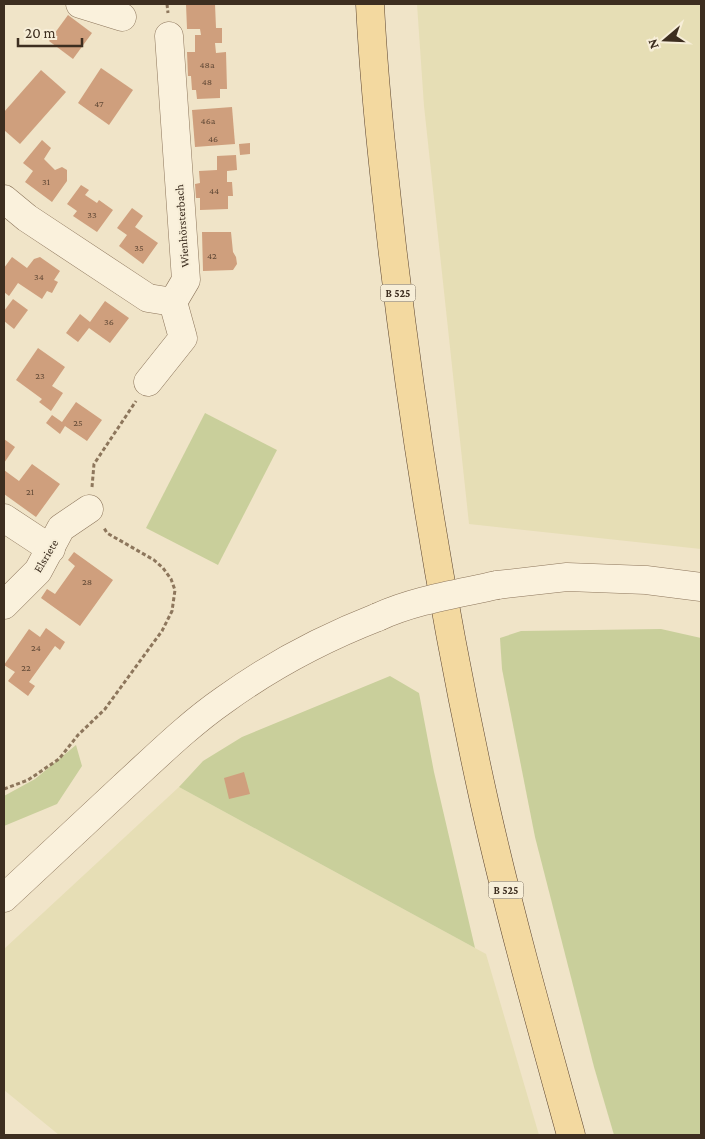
<svg xmlns="http://www.w3.org/2000/svg" width="705" height="1139" font-family="'Crimson Pro',serif">
  <style>
    .farmland { fill: #e6deb5 }
    .green { fill: #c9cf9b }
    .building { fill: #cf9f7d }
    .lines { fill: none; stroke-linecap: round; stroke-linejoin: round }
    .minor-casing { stroke: #8d765c; stroke-width: 29 }
    .major-casing { stroke: #5b4430; stroke-width: 29 }
    .path { stroke: #8d765c; stroke-width: 3; stroke-dasharray: 4 2.5; stroke-linecap: butt }
    .minor { stroke: #faf1dc; stroke-width: 28 }
    .major { stroke: #f3d9a0; stroke-width: 28 }
    .minor-bridge-casing { stroke: #8d765c; stroke-width: 29; stroke-linecap: butt }
    .minor-bridge { stroke: #faf1dc; stroke-width: 28 }
    .labels { text-anchor: middle; dominant-baseline: central; stroke-width: 4; stroke-linejoin: round; paint-order: stroke }
    .number-label { font-size: 10px; fill: #624a37 }
    .shield { fill: #f7eed8; stroke: #756857; stroke-width: 1 }
    .shield-label { font-size: 11px; font-weight: bold; fill: #3d2e20 }
    .street-label { font-size: 12px; fill: #3d2e20; stroke: #f7eed8 }
  </style>
  <rect width="100%" height="100%" fill="#f0e4c8"/>
  <g class="farmland">
    <path d="M417 4H701V549L469 524 424 106Z"/>
    <path d="M179 787 486 954 539 1135H59L4 1090V949Z"/>
  </g>
  <g class="green">
    <path d="M205 413 277 450 218 565 146 528Z"/>
    <path d="M661 629 701 638V1135H614L594 1067 535 837 502 669 500 638 521 631Z"/>
    <path d="M390 676 419 693 434 772 475 948 179 787 203 761 242 737Z"/>
    <path d="M76 745 82 766 57 804 4 826V796L35 779Z"/>
  </g>
  <g class="building">
    <path d="M186 4H215L216 28H222V43H215L216 53 226 52 227 89H220V98L197 99 196 90H192L191 76H188L187 52H195V35H201L200 29H187Z"/>
    <path d="M68 15 92 33 73 59 49 41Z"/>
    <path d="M101 68 133 90 109 125 78 103Z"/>
    <path d="M41 70 66 92 20 144 4 130V112Z"/>
    <path d="M232 107 235 144 195 147 192 110Z"/>
    <path d="M42 140 51 148 44 159 55 170 62 167 67 170V181L52 202 25 182 33 171 23 163Z"/>
    <path d="M250 143V154L240 155 239 144Z"/>
    <path d="M236 155 237 170 227 171V182H232L233 196H228V209L200 210V198H196L195 184 200 183 199 171 217 170V156Z"/>
    <path d="M81 185 89 190 85 195 97 203 99 200 113 210 97 232 73 216 77 211 67 204Z"/>
    <path d="M132 208 143 216 135 227 158 243 143 264 119 246 127 235 117 228Z"/>
    <path d="M202 232H231L233 252 236 257 237 264 233 270 203 271Z"/>
    <path d="M12 257 27 268 34 259 40 257 60 271 54 280 58 282 52 293 47 291 42 299 18 283 9 296 4 292V268Z"/>
    <path d="M13 299 28 310 14 329 4 321V311Z"/>
    <path d="M105 301 129 318 110 343 89 328 78 342 66 333 80 314 90 322Z"/>
    <path d="M38 348 65 367 52 386 63 393 51 411 39 402 42 399 16 380Z"/>
    <path d="M76 402 102 420 87 441 65 426 60 434 46 423 52 415 62 422Z"/>
    <path d="M4 439 15 447 4 463Z"/>
    <path d="M32 464 60 484 36 517 4 494V470L19 481Z"/>
    <path d="M74 552 113 580 80 626 41 598 47 589 55 594 75 566 68 560Z"/>
    <path d="M46 628 65 642 60 650 55 646 29 682 35 686 28 696 8 681 15 672 4 665 29 629 40 637Z"/>
    <path d="M244 772 250 794 229 799 224 778Z"/>
  </g>
  <g class="lines">
    <g class="minor-casing">
      <g id="minor">
        <path d="M80 4 122 17"/>
        <path d="M169 36 186 280 173 302"/>
        <path d="M4 199 27 218 148 298 173 302"/>
        <path d="M148 382 183 338 173 302"/>
        <path d="M4 518 51 549"/>
        <path d="M497 585 567 577 646 580 701 587"/>
        <path d="M4 605 38 571 61 528 89 509"/>
        <path d="M4 898C44 861 83 824 123 787 156 757 188 725 224 700 271 666 324 638 378 617"/>
      </g>
    </g>
    <g class="major-casing">
      <path id="major" d="M370 4C374 84 383 165 392 246 414 434 444 620 485 805 510 916 541 1026 571 1135"/>
    </g>
    <g class="path">
      <path d="M167 4 168 13"/>
      <path d="M92 487 94 464 136 401"/>
      <path d="M4 789 28 780 59 759 78 735 105 709 162 631 172 611 175 590 171 579 163 568 154 560 107 533 104 528"/>
    </g>
    <use href="#minor" class="minor"/>
    <use href="#major" class="major"/>
    <g class="minor-bridge-casing">
      <path id="minor-bridge" d="M378 617C415 600 457 594 497 585"/>
    </g>
    <use href="#minor-bridge" class="minor-bridge"/>
  </g>
  <g class="labels">
    <g class="number-label">
      <text x="207" y="64">48a</text>
      <text x="207" y="81">48</text>
      <text x="99" y="103">47</text>
      <text x="208" y="120">46a</text>
      <text x="213" y="138">46</text>
      <text x="46" y="181">31</text>
      <text x="214" y="190">44</text>
      <text x="92" y="214">33</text>
      <text x="139" y="247">35</text>
      <text x="212" y="255">42</text>
      <text x="39" y="276">34</text>
      <text x="109" y="321">36</text>
      <text x="40" y="375">23</text>
      <text x="78" y="422">25</text>
      <text x="30" y="491">21</text>
      <text x="87" y="581">28</text>
      <text x="36" y="647">24</text>
      <text x="26" y="667">22</text>
    </g>
    <g class="shield">
      <rect x="380.5" y="284.5" width="35" height="17" rx="4"/>
      <rect x="488.5" y="881.5" width="35" height="17" rx="4"/>
    </g>
    <g class="shield-label">
      <text x="398" y="293">B 525</text>
      <text x="506" y="890">B 525</text>
    </g>
    <g class="street-label">
      <text transform="translate(182 226) rotate(-94)">Wienhörsterbach</text>
      <text transform="translate(46 556) rotate(-59)">Elsriete</text>
    </g>
  </g>
  <rect width="705" height="1139" fill="none" stroke="#3d2e20" stroke-width="10"/>
  <g transform="translate(665 40) rotate(251)" stroke="#f7eed8" stroke-width="4" paint-order="stroke">
  <path d="M0-4L9 19L0 12L-9 19Z" fill="#3d2e20"/>
  <text y="-8" font-size="14" font-weight="bold" text-anchor="middle" fill="#3d2e20">N</text>
  </g>
  <path d="M18 38v8h64v-8" fill="none" stroke="#3d2e20" stroke-width="2.5"/>
  <text x="25" y="38" font-size="15" fill="#3d2e20" stroke="#f7eed8" stroke-width="4" paint-order="stroke">20 m</text>
</svg>
